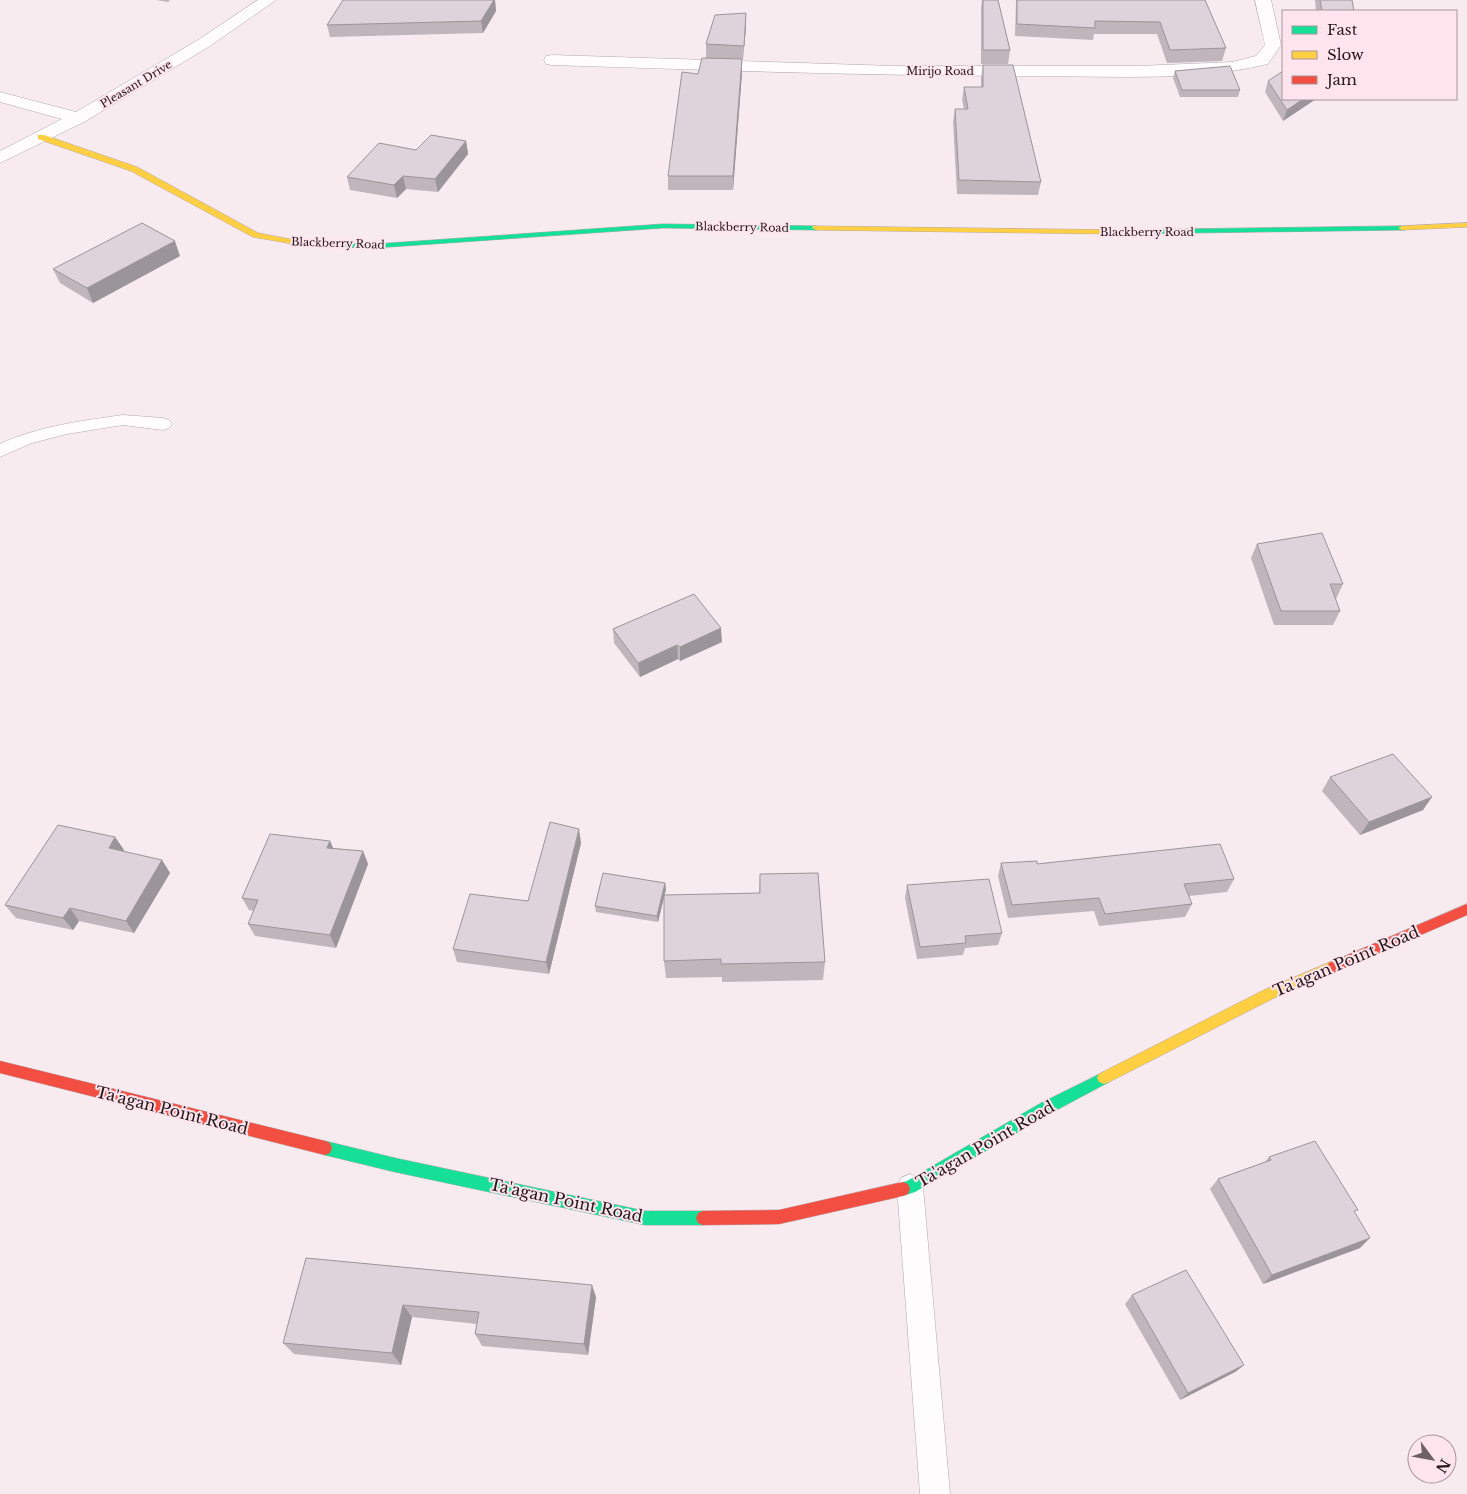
<svg xmlns="http://www.w3.org/2000/svg" width="1467" height="1494" font-family="'Libre Baskerville',serif">
  <style>
    .lines { fill: none; stroke-linecap: round; stroke-linejoin: round }
    .lane-casing { stroke: #b4a7ab; stroke-width: 1 }
    .street-casing { stroke: #b4a7ab; stroke-width: 1 }
    .fast-casing { stroke: #b4a7ab; stroke-width: 1 }
    .slow-casing { stroke: #b4a7ab; stroke-width: 1 }
    .jam-casing { stroke: #b4a7ab; stroke-width: 1 }
    .lane { fill: #fefcfd; fill-rule: evenodd }
    .street { fill: #fefcfd; fill-rule: evenodd }
    .fast { fill: #16e098; fill-rule: evenodd }
    .slow { fill: #ffcf43; fill-rule: evenodd }
    .jam { fill: #f24e42; fill-rule: evenodd }
    .wall { fill: #bfb5bb }
    .shaded-wall { fill: #9b9499 }
    .building { fill: #ded3da; stroke: #9b9499 }
    .labels { text-anchor: middle; dominant-baseline: central; stroke-width: 4; stroke-linejoin: round; paint-order: stroke }
    .far-street-label { font-size: 11px; fill: #25181c; stroke: #fee5ed }
    .near-street-label { font-size: 16px; fill: #25181c; stroke: #fee5ed }
  </style>
  <rect width="100%" height="100%" fill="#f8ebef"/>
  <g class="lines">
    <g class="lane-casing">
      <g id="lane">
        <path d="M123 415 163 418 169 420 172 424 169 428 163 430 123 425 67 434 32 443 0 457V444C39 426 81 421 123 415Z"/>
        <path d="M910 1174 919 1178 923 1187 950 1494H920L897 1187 901 1178Z"/>
      </g>
    </g>
    <g class="street-casing">
      <g id="street">
        <path d="M258 0H276L210 46 84 122 0 163V151L62 119 0 102V92L76 112 198 40Z"/>
        <path d="M1255 0H1271L1281 45 1268 64C1194 82 1107 76 1031 76 871 76 712 70 552 65L546 64 544 60 546 56 552 55 895 66H1138L1232 62 1256 56 1265 45Z"/>
      </g>
    </g>
    <g class="fast-casing">
      <g id="fast">
        <path d="M663 224 816 226 820 228 816 230 663 228 375 248 305 246 301 244 305 242 375 244Z"/>
        <path d="M1402 226 1406 228 1405 230 1119 234 1115 232 1119 230Z"/>
        <path d="M1104 1072 1109 1074 1111 1078 1109 1082 1051 1113 915 1192 903 1196 898 1194 896 1189 898 1184 907 1181 1041 1103Z"/>
        <path d="M325 1141 395 1158 645 1211H703L708 1213 710 1218 708 1223 703 1225H645L395 1172 325 1155 320 1153 318 1148 320 1143Z"/>
      </g>
    </g>
    <g class="slow-casing">
      <g id="slow">
        <path d="M38 135H44L137 167 258 233 305 242 309 244 305 246 253 237 131 171 38 139Z"/>
        <path d="M1467 223V227L1402 230 1398 228 1402 226Z"/>
        <path d="M813 226 1119 230 1123 232 1119 234 816 230 812 228Z"/>
        <path d="M1333 961 1337 963 1339 967 1337 971 1274 998 1109 1082 1104 1084 1099 1082 1097 1078 1099 1074 1264 990Z"/>
      </g>
    </g>
    <g class="jam-casing">
      <g id="jam">
        <path d="M1467 904V915L1337 971 1333 973 1329 971 1327 967 1329 963Z"/>
        <path d="M0 1061 325 1141 330 1143 332 1148 330 1153 325 1155 0 1073Z"/>
        <path d="M903 1182 908 1184 910 1189 908 1194 903 1196 779 1224 703 1225 698 1223 696 1218 698 1213 703 1211 779 1210Z"/>
      </g>
    </g>
    <use href="#lane" class="lane"/>
    <use href="#street" class="street"/>
    <use href="#fast" class="fast"/>
    <use href="#slow" class="slow"/>
    <use href="#jam" class="jam"/>
  </g>
  <g class="wall">
    <path d="M156 0H170L168 2Z"/>
    <path d="M343 0H495L496 11 483 33 330 37 327 25Z"/>
    <path d="M982 0H998L1010 50 1008 64H981V9Z"/>
    <path d="M1016 0H1205L1226 48 1222 61 1167 63 1157 34H1094L1093 40 1015 36Z"/>
    <path d="M1315 0H1352L1354 11H1316Z"/>
    <path d="M746 27 743 59 706 58V44Z"/>
    <path d="M742 59V73L733 190H668V176L698 74Z"/>
    <path d="M983 65 1041 182 1038 195 957 194 953 122 955 109H964L962 100 964 87H981V78Z"/>
    <path d="M1175 71 1240 90 1238 97H1180L1173 78Z"/>
    <path d="M1268 81 1283 99H1316L1283 121 1265 92Z"/>
    <path d="M466 141 468 154 438 192 406 189 397 198 350 190 347 177 416 150Z"/>
    <path d="M180 256 93 303 60 283 53 269Z"/>
    <path d="M1257 544 1343 584 1336 599 1340 611 1333 625H1274L1251 558Z"/>
    <path d="M613 629 722 642 680 661 678 659 640 677 614 643Z"/>
    <path d="M1330 777 1423 810 1360 835 1322 791Z"/>
    <path d="M115 837 124 850 123 852 162 860 170 873 134 933 79 921 73 930 16 918 5 905Z"/>
    <path d="M330 841 333 848 363 851 368 864 336 948 255 936 248 924 254 911 249 910 242 898Z"/>
    <path d="M581 843 549 974 457 962 453 949 528 901Z"/>
    <path d="M1001 863 1037 864 1234 879 1227 892 1189 896 1192 904 1185 917 1099 926 1094 911 1008 918 998 876Z"/>
    <path d="M760 874 825 962 823 980 722 982V977L666 978 664 961 759 893Z"/>
    <path d="M665 883 666 889 658 922 596 912 595 906Z"/>
    <path d="M907 885 1002 933 998 945 965 948 963 955 917 959 905 898Z"/>
    <path d="M1269 1157 1355 1213 1360 1248 1263 1284 1210 1189 1218 1179 1265 1162Z"/>
    <path d="M306 1258 596 1297 588 1355 482 1346 475 1334 477 1324 412 1317 401 1365 294 1354 283 1343Z"/>
    <path d="M1132 1295 1244 1365 1235 1372 1180 1400 1125 1304Z"/>
  </g>
  <g class="shaded-wall">
    <path d="M494 0H495L496 11 483 33 481 21Z"/>
    <path d="M746 13V27L743 59 744 46Z"/>
    <path d="M742 59V73L733 190V176Z"/>
    <path d="M1303 99H1316L1283 121 1287 110Z"/>
    <path d="M466 141 468 154 438 192 435 179Z"/>
    <path d="M403 176 406 189 397 198 394 185Z"/>
    <path d="M175 241 180 256 93 303 87 288Z"/>
    <path d="M721 628 722 642 680 661V647Z"/>
    <path d="M677 645 678 659 640 677 638 663Z"/>
    <path d="M1432 797 1423 810 1360 835 1369 822Z"/>
    <path d="M579 829 581 843 549 974 546 962Z"/>
    <path d="M115 837 124 850 117 862 109 848Z"/>
    <path d="M330 841 336 855 327 848Z"/>
    <path d="M363 851 368 864 336 948 330 935Z"/>
    <path d="M162 860 170 873 134 933 126 921Z"/>
    <path d="M665 883 666 889 658 922 657 916Z"/>
    <path d="M70 908 79 921 73 930 63 918Z"/>
    <path d="M1370 1238 1360 1248 1263 1284 1272 1275Z"/>
    <path d="M592 1285 596 1297 588 1355 584 1344Z"/>
    <path d="M403 1305 412 1317 401 1365 392 1353Z"/>
    <path d="M1244 1365 1235 1372 1180 1400 1188 1393Z"/>
  </g>
  <g class="building">
    <path d="M343 0H494L481 21 327 25Z"/>
    <path d="M983 0H998L1010 50H983Z"/>
    <path d="M1017 0H1205L1226 48 1170 50 1160 22 1095 21V28L1017 24Z"/>
    <path d="M1320 0H1352L1354 11H1322Z"/>
    <path d="M746 13 744 46 706 44 715 15Z"/>
    <path d="M702 58 742 59 733 176H668L682 72 698 74Z"/>
    <path d="M983 65H1013L1041 182 959 180 955 109H968L964 87H983Z"/>
    <path d="M1230 66 1240 90H1182L1175 71Z"/>
    <path d="M1283 71V99H1303L1287 110 1268 81Z"/>
    <path d="M431 135 466 141 435 179 403 176 394 185 347 177 379 143 416 150Z"/>
    <path d="M142 223 175 241 87 288 53 269Z"/>
    <path d="M1322 533 1343 584H1330L1340 611H1281L1257 544Z"/>
    <path d="M694 594 721 628 680 647 677 645 638 663 613 629Z"/>
    <path d="M1393 754 1432 797 1369 822 1330 777Z"/>
    <path d="M550 822 579 829 546 962 453 949 470 894 528 901Z"/>
    <path d="M58 825 115 837 109 848 162 860 126 921 70 908 63 918 5 905Z"/>
    <path d="M270 834 330 841 327 848 363 851 330 935 248 924 258 900 242 898Z"/>
    <path d="M1220 844 1234 879 1184 884 1192 904 1105 914 1099 898 1012 905 1001 863 1037 861V864Z"/>
    <path d="M603 873 665 883 657 916 595 906Z"/>
    <path d="M818 873 825 962 721 964V959L664 961V895L760 893V874Z"/>
    <path d="M989 879 1002 933 965 936 966 943 920 947 907 885Z"/>
    <path d="M1315 1141 1358 1210 1354 1211 1370 1238 1272 1275 1218 1179 1271 1160 1269 1157Z"/>
    <path d="M306 1258 592 1285 584 1344 475 1334 479 1312 403 1305 392 1353 283 1343Z"/>
    <path d="M1186 1270 1244 1365 1188 1393 1132 1295Z"/>
  </g>
  <g class="labels">
    <g class="far-street-label">
      <text x="940" y="71">Mirijo Road</text>
      <text transform="translate(136 84) rotate(-31)">Pleasant Drive</text>
      <text transform="translate(742 227) rotate(1)">Blackberry Road</text>
      <text x="1147" y="232">Blackberry Road</text>
      <text transform="translate(338 243) rotate(2)">Blackberry Road</text>
    </g>
    <g class="near-street-label">
      <text transform="translate(1346 961) rotate(-23)">Ta'agan Point Road</text>
      <text transform="translate(172 1110) rotate(14)">Ta'agan Point Road</text>
      <text transform="translate(985 1144) rotate(-30)">Ta'agan Point Road</text>
      <text transform="translate(566 1200) rotate(12)">Ta'agan Point Road</text>
    </g>
  </g>
  <rect x="1282" y="10" width="175" height="90" fill="#fee5ed" stroke="#a79399"/>
  <rect x="1292" y="26" width="25" height="8" fill="#16e098" stroke="#a79399"/>
  <text x="1327" y="35" font-size="15" fill="#25181c">Fast</text>
  <rect x="1292" y="51" width="25" height="8" fill="#ffcf43" stroke="#a79399"/>
  <text x="1327" y="60" font-size="15" fill="#25181c">Slow</text>
  <rect x="1292" y="76" width="25" height="8" fill="#f24e42" stroke="#a79399"/>
  <text x="1327" y="85" font-size="15" fill="#25181c">Jam</text>
  <g transform="translate(1432 1459) rotate(122)"><circle r="24" fill="#fee5ed" stroke="#a79399"/>
  <path d="M0-4L9 19L0 12L-9 19Z" fill="#6f6266"/>
  <text y="-8" font-size="14" font-weight="bold" text-anchor="middle" fill="#25181c">N</text>
  </g>
</svg>
